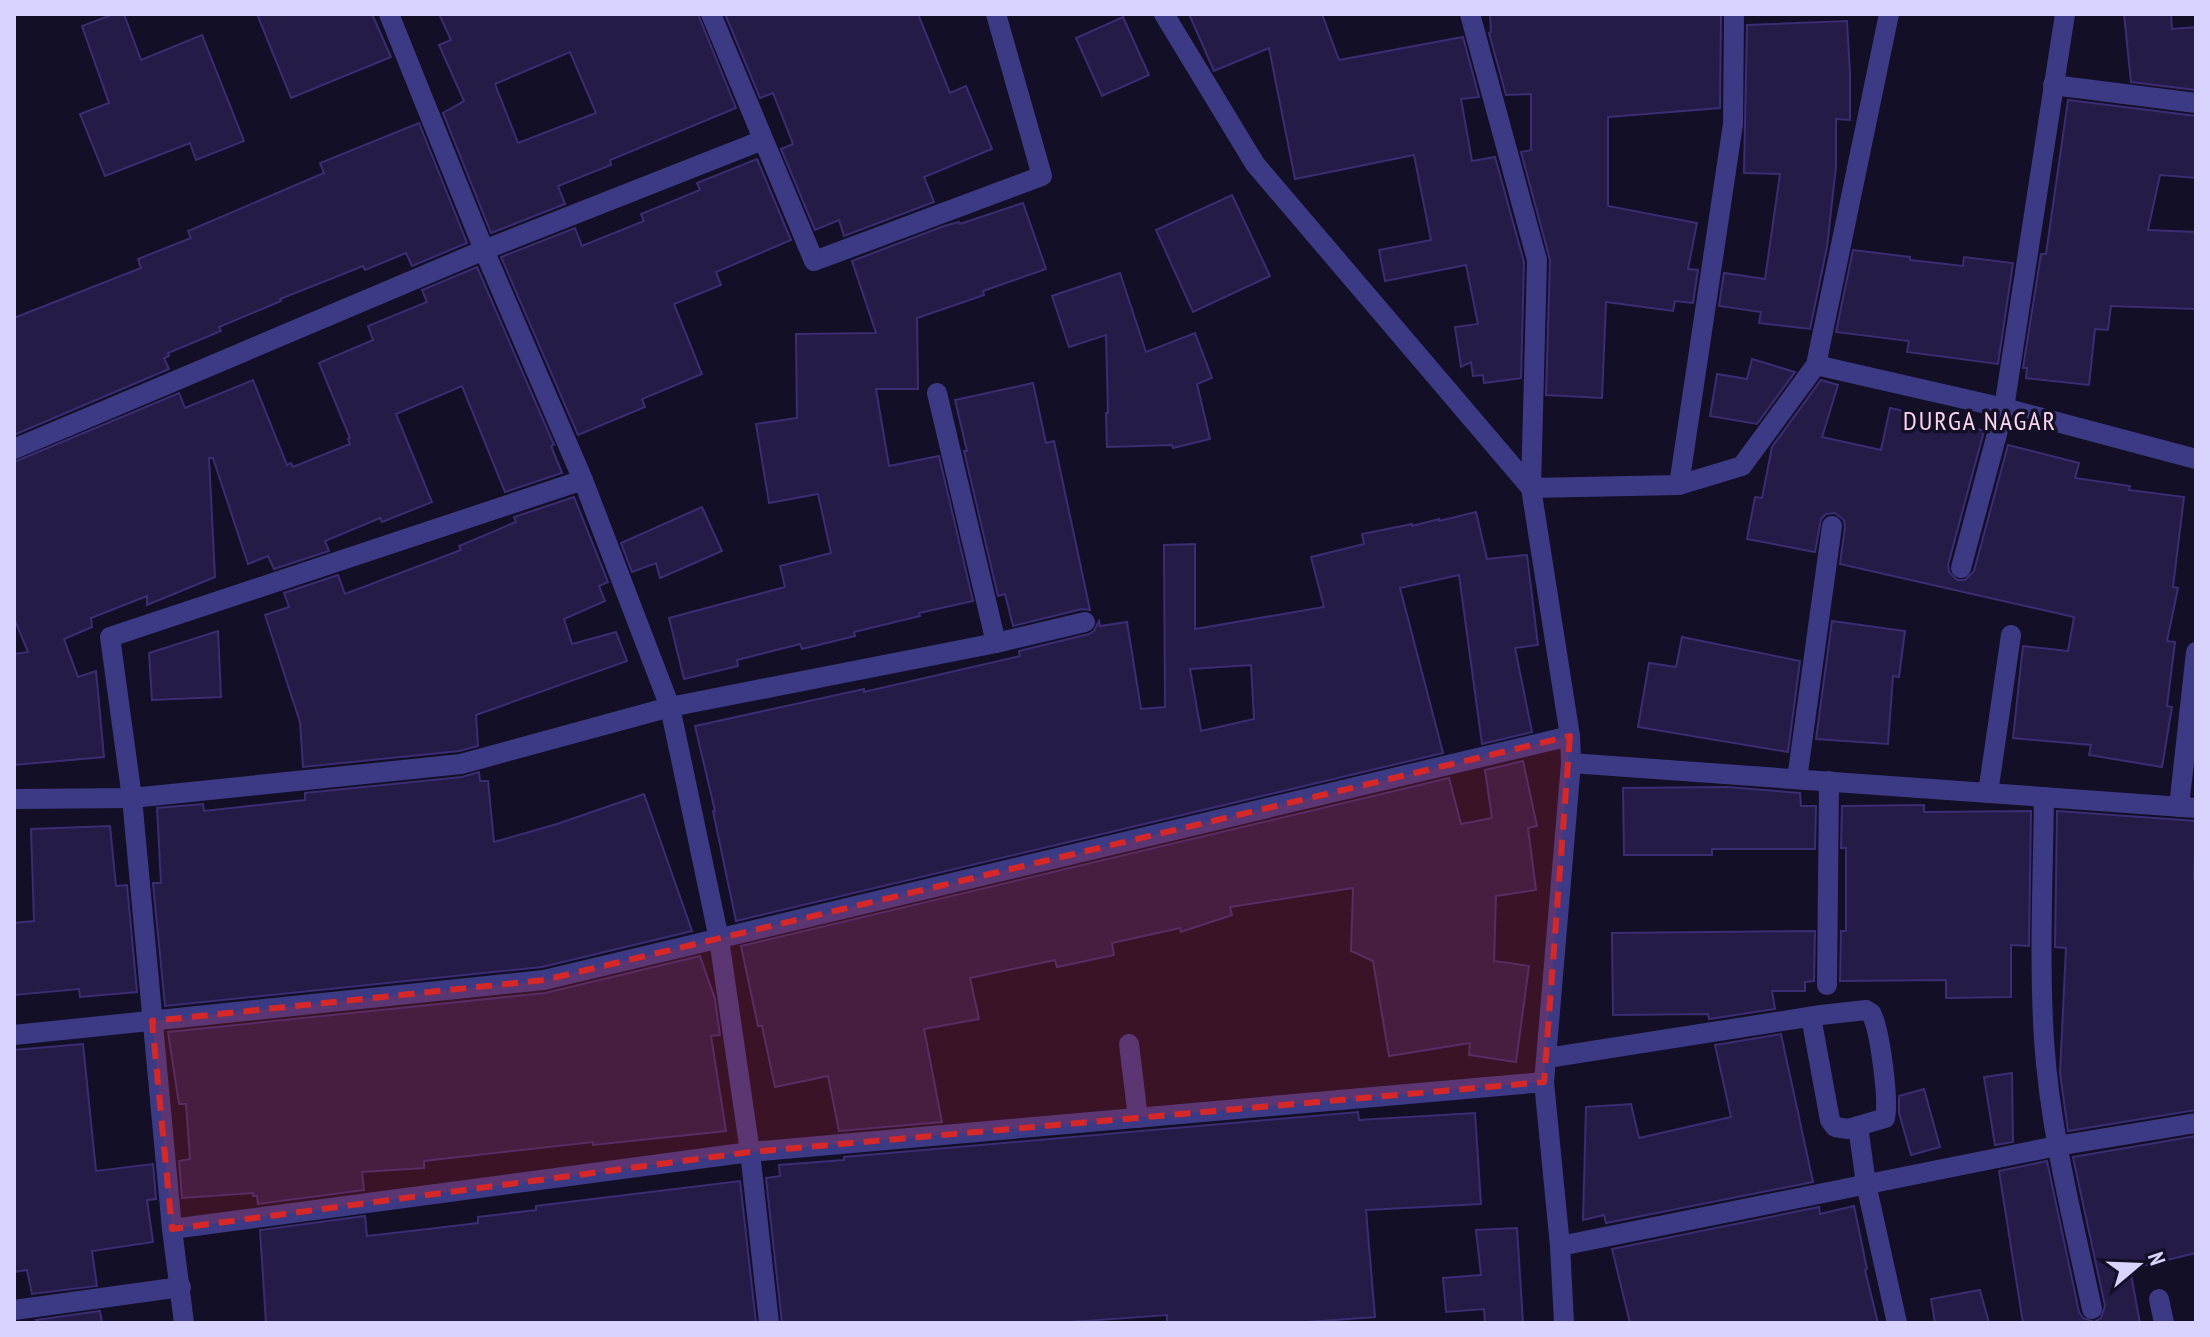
<svg xmlns="http://www.w3.org/2000/svg" width="2210" height="1337" font-family="'PT Sans Narrow',sans-serif">
  <style>
    .building { fill: #241b47; stroke: #3b2d73; stroke-width: 2; fill-rule: evenodd }
    .lines { fill: none; stroke-linecap: round; stroke-linejoin: round }
    .minor { stroke: #3d3a85; stroke-width: 20 }
    .marked { fill: #d62828; fill-opacity: 0.2; stroke: #d62828; stroke-width: 6; stroke-dasharray: 16 10; stroke-linejoin: round }
    .labels { text-anchor: middle; dominant-baseline: central; stroke-width: 7; stroke-linejoin: round; paint-order: stroke }
    .neighbourhood-label { font-size: 26px; letter-spacing: 2px; fill: #ffd6f0; stroke: #130f26 }
  </style>
  <rect width="100%" height="100%" fill="#130f26"/>
  <g class="building">
    <path d="M114 14H124L141 60 202 35 244 141 196 160 190 143 105 176 80 114 109 103 82 26Z"/>
    <path d="M257 14H372L391 57 291 98Z"/>
    <path d="M439 14H698L736 108 610 160 611 165 558 186 565 204 491 233 443 113 464 101 439 45 451 40ZM570 52 596 113 518 143 495 84Z"/>
    <path d="M725 14H918L950 93 966 86 992 149 924 177 934 202 844 236 839 220 815 230 781 149 793 144 773 93 760 98Z"/>
    <path d="M1189 14H1322L1339 60 1463 37 1479 97 1461 99 1472 161 1495 157 1524 262 1521 378 1484 383 1483 375 1473 376 1471 362 1461 367 1455 327 1478 324 1466 265 1385 281 1379 250 1431 240 1414 155 1295 179 1269 48 1214 71Z"/>
    <path d="M1490 14H1721L1720 108 1608 117V206L1697 223 1688 269 1698 270 1693 303 1675 301 1673 311 1606 302 1602 398 1546 395 1550 260 1521 152 1531 150V94L1506 95 1489 33 1491 32Z"/>
    <path d="M2124 14H2171L2172 29 2196 27V90L2131 82Z"/>
    <path d="M1123 17 1149 75 1102 96 1076 38Z"/>
    <path d="M1847 21 1850 73V120L1836 119V166L1827 247 1810 329 1759 323 1761 312 1719 306 1724 273 1765 279 1780 174 1744 173 1747 25Z"/>
    <path d="M2068 100 2196 116V178L2160 175 2148 230 2196 232 2195 309 2111 306 2108 330 2095 329 2089 385 2026 378 2027 368H2023L2041 254H2046Z"/>
    <path d="M419 123 467 243 412 266 406 253 365 270 363 266 280 299 281 301 219 327 221 331 168 353 169 356 164 358 169 369 14 435V318L141 268 138 259 191 238 188 231 324 173 320 163Z"/>
    <path d="M757 159 791 240 716 272 721 285 674 304 702 374 642 399 645 407 578 435 501 257 575 228 582 246 644 221 641 214 700 190 697 183Z"/>
    <path d="M1232 195 1270 276 1193 312 1156 230Z"/>
    <path d="M1023 203 1046 269 983 291 984 295 917 318 918 389H876L889 466 939 456 973 601 919 613 920 616 854 632 855 636 802 649 800 644 737 660 738 666 684 679 669 618 785 587 780 566 831 553 818 494 769 503 756 424 797 418 796 334 876 333 852 261 944 226 959 222 960 224Z"/>
    <path d="M1853 250 1910 257V260L1963 266 1964 257 2013 263 1998 364 1907 352 1909 341 1836 332Z"/>
    <path d="M477 267 554 445 551 446 562 473 505 492 462 386 396 414 432 502 382 522 380 518 325 541 329 551 274 569 268 556 248 564 213 458H209L215 577 147 605V596L91 618 92 627 64 639 78 677 96 671 104 757 14 765V654L28 652 14 618V462L179 393 185 408 253 380 287 465 291 463 293 467 350 444 348 439 350 438 319 363 373 340 368 326 427 302 422 290Z"/>
    <path d="M1120 273 1146 352 1195 333 1212 378 1197 384 1210 439 1173 448 1172 445 1107 447 1106 413H1108L1106 335 1069 347 1052 296Z"/>
    <path d="M1752 359 1795 372 1757 424 1710 416 1717 374 1747 379Z"/>
    <path d="M1821 380 1838 385 1822 437 1881 450 1890 408 1935 418 1936 417 1984 431 1948 565 1949 572 1957 580H1965L1974 571 2008 445 2079 463 2075 478 2130 486 2129 490 2184 497 2173 587 2178 588 2167 641 2175 642 2167 706 2172 707 2162 767 2089 755 2091 745 2013 738 2023 646 2068 651 2074 617 1840 564 1845 527 1844 520 1835 513 1826 514 1821 519 1815 552 1747 539 1755 497 1762 498 1772 447Z"/>
    <path d="M1033 383 1046 443 1054 441 1090 610 1082 609 1013 626 1005 594 998 596 964 451H967L955 400Z"/>
    <path d="M574 497 608 582 599 586 605 601 564 619 572 644 616 632 627 661 476 715 478 746 459 751 303 767 300 722 265 615 289 607 284 593 338 575 345 594 461 550 459 546 516 522 514 517Z"/>
    <path d="M702 507 722 551 660 578 656 563 632 572 621 543Z"/>
    <path d="M1476 512 1487 559 1527 555 1538 645 1515 648 1532 732 1482 744 1459 575 1400 588 1443 753 736 921 713 811H715L695 726 864 689V692L1020 656 1019 651 1089 634 1094 631 1099 621 1100 626 1127 622 1141 709 1165 707 1164 545 1195 544V629L1324 607 1311 557 1364 544 1362 534 1412 524V526L1439 519V521ZM1251 665 1254 719 1201 731 1190 669Z"/>
    <path d="M1832 621 1905 631 1899 677 1893 676 1888 744 1816 739Z"/>
    <path d="M218 631 221 697 152 700 149 653Z"/>
    <path d="M1682 637 1800 661 1788 752 1638 727 1649 663 1676 667Z"/>
    <path d="M1523 761 1537 826 1528 828 1536 890 1496 896 1494 961 1529 966 1516 1062 1469 1055 1470 1043 1389 1056 1373 961 1351 951 1353 888 1230 907 1232 915 1181 932 1180 928 1112 943 1114 955 1057 967 1055 960 970 978 979 1019 924 1029 942 1122 839 1131 828 1076 775 1087 762 1026H758L741 946 1449 778 1461 824 1492 818 1485 770Z"/>
    <path d="M479 772 480 781H488L494 842 557 824 644 794 692 931 542 967 165 1006 153 883H161L157 808 203 804 204 811 305 800V793L462 777Z"/>
    <path d="M1727 787 1800 793 1801 806H1816L1815 849H1712V855H1624L1623 788Z"/>
    <path d="M1924 805V812L2031 811 2029 946 2011 945V997L1946 998V980L1840 981 1841 931H1846V848H1841L1842 806Z"/>
    <path d="M2057 811 2196 821 2194 879H2196V1110L2068 1131 2060 1073 2066 948 2055 947Z"/>
    <path d="M110 826 116 886 127 885 137 992 80 997 79 989 14 995V923L34 921 31 829Z"/>
    <path d="M1815 931 1814 981 1805 982V991H1772L1775 1009 1709 1019 1708 1014 1613 1015 1612 933Z"/>
    <path d="M700 956 715 999 720 1035 711 1036 726 1131 593 1145V1142L424 1161V1168L362 1172 364 1190 258 1204 257 1196H253V1193L182 1198 179 1161 190 1159 186 1104H179L168 1032 545 993Z"/>
    <path d="M1781 1034 1813 1182 1606 1223 1604 1215 1583 1220 1586 1107 1631 1104 1639 1138 1731 1117 1715 1045Z"/>
    <path d="M83 1044 96 1171 153 1164 156 1199 147 1200 153 1242 92 1251 97 1286 32 1294 27 1270 14 1272V1050Z"/>
    <path d="M2012 1073 2013 1142 1995 1145 1984 1077Z"/>
    <path d="M1924 1089 1940 1147 1911 1155 1899 1113V1096Z"/>
    <path d="M1358 1112 1359 1120 1475 1113 1481 1204 1366 1210 1375 1317 1293 1323H1167V1315L1057 1323H782L766 1178 780 1176 779 1165 844 1160V1157Z"/>
    <path d="M2196 1136V1253L2130 1269 2140 1323H2023L1999 1171 2047 1161 2079 1312 2083 1318 2094 1322 2101 1318 2105 1306 2073 1157Z"/>
    <path d="M740 1181 756 1323H266L260 1230 365 1216 367 1236 428 1229 478 1223V1217L536 1210V1206Z"/>
    <path d="M1854 1206 1867 1269 1865 1270 1878 1323H1630L1612 1249 1819 1207 1820 1214Z"/>
    <path d="M1517 1228 1523 1323H1485L1484 1309 1446 1312 1443 1278 1481 1275 1476 1230Z"/>
    <path d="M1980 1290 1989 1323H1935L1931 1299Z"/>
    <path d="M100 1311 102 1323H37L36 1320Z"/>
  </g>
  <g class="lines">
    <g class="minor">
      <path d="M389 14 484 250 583 480 670 707 719 939 750 1152 769 1323"/>
      <path d="M711 14 814 261 1042 176 996 14"/>
      <path d="M1164 14 1255 164 1531 488 1570 736 1571 763 1544 1082 1560 1246 1564 1323"/>
      <path d="M1470 14 1537 260 1531 488 1679 485 1742 466 1816 365 1889 14"/>
      <path d="M2053 85 2196 103"/>
      <path d="M1816 365 2004 408 2196 459"/>
      <path d="M937 393 996 643"/>
      <path d="M14 449 484 250 763 140"/>
      <path d="M1679 485 1733 124 1734 14"/>
      <path d="M1961 568 2004 408 2065 14"/>
      <path d="M1571 763 2196 808"/>
      <path d="M1797 779 1832 526"/>
      <path d="M1988 793 2011 635"/>
      <path d="M2044 797C2043 877 2039 959 2044 1040 2050 1131 2073 1220 2092 1309"/>
      <path d="M14 799 132 798 461 764 670 707 996 643 1085 622"/>
      <path d="M2179 807 2196 652"/>
      <path d="M1827 985 1829 781"/>
      <path d="M14 1035 544 980 1570 736"/>
      <path d="M1129 1044 1138 1118"/>
      <path d="M1547 1058 1821 1015 1866 1010 1871 1013C1880 1029 1889 1100 1885 1118L1848 1129 1835 1127 1830 1120 1811 1017"/>
      <path d="M1858 1126 1866 1184 1897 1323"/>
      <path d="M172 1229 750 1152 1544 1082"/>
      <path d="M1560 1246 2057 1146 2196 1123"/>
      <path d="M2159 1299 2164 1323"/>
      <path d="M14 1310 181 1287"/>
      <path d="M184 1323 172 1229 132 798 110 637 583 480"/>
    </g>
  </g>
  <path class="marked" d="M1570 736 1544 1082 750 1152 172 1229 152 1021 544 980Z"/>
  <g class="labels">
    <g class="neighbourhood-label">
      <text x="1980" y="420">DURGA NAGAR</text>
    </g>
  </g>
  <rect width="2210" height="1337" fill="none" stroke="#d9d4ff" stroke-width="32"/>
  <g transform="translate(2138 1265) rotate(71)" stroke="#130f26" stroke-width="6" paint-order="stroke">
  <path d="M0-6L14 30L0 20L-14 30Z" fill="#d9d4ff"/>
  <text y="-12" font-size="22" font-weight="bold" text-anchor="middle" fill="#d9d4ff">N</text>
  </g>
</svg>
